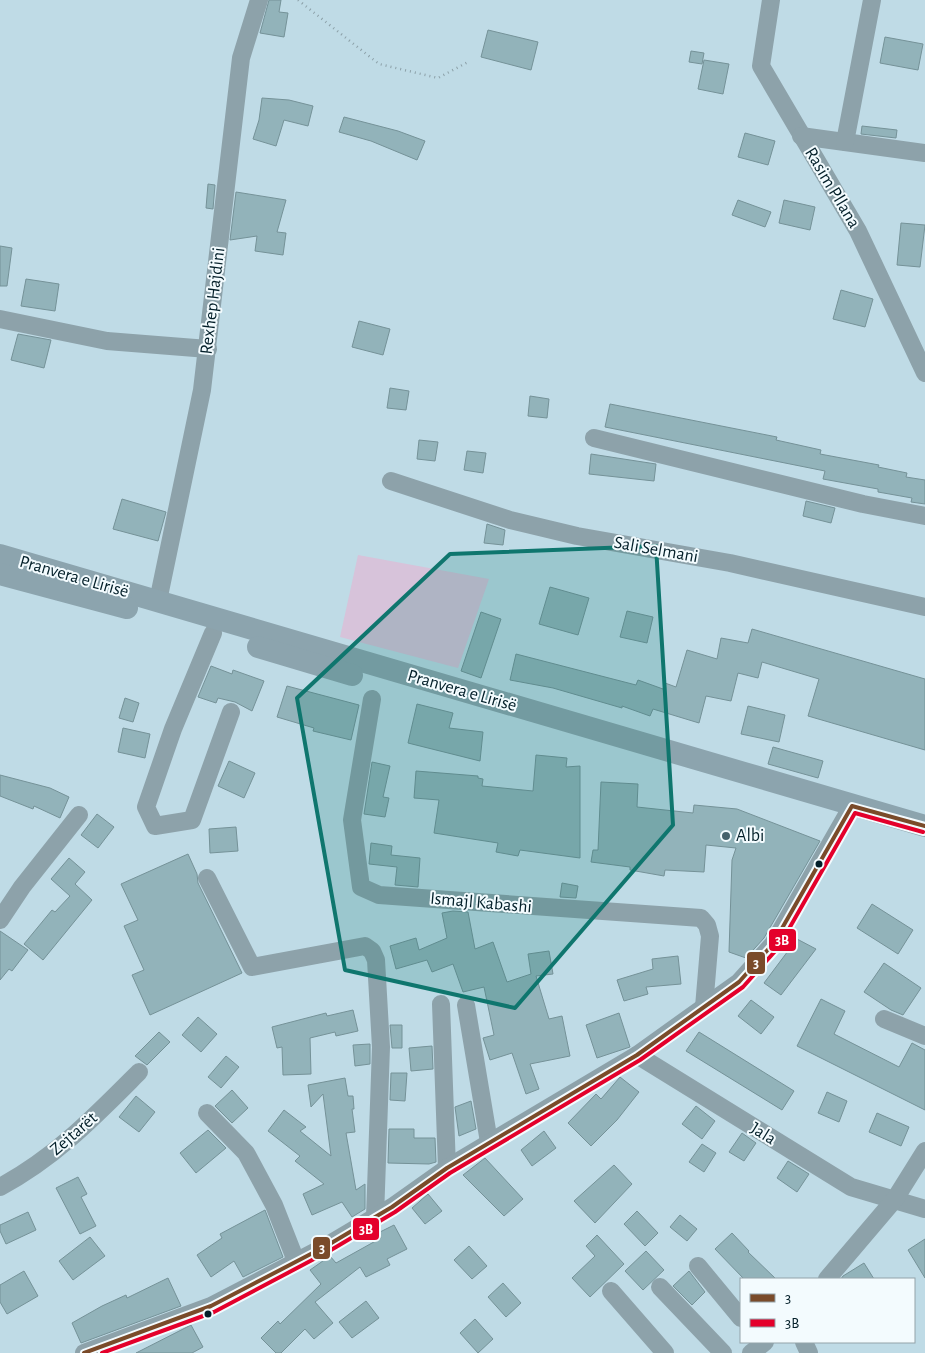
<svg xmlns="http://www.w3.org/2000/svg" width="925" height="1353" font-family="'Alegreya Sans',sans-serif">
  <style>
    .green { fill: #d7c3da }
    .building { fill: #92b3ba; stroke: #759298 }
    .lines { fill: none; stroke-linecap: round; stroke-linejoin: round }
    .path { stroke: #8ca0a8; stroke-width: 2.5; stroke-dasharray: 1 4; stroke-linecap: butt }
    .minor { stroke: #8da2aa; stroke-width: 18 }
    .major { stroke: #8ca4ae; stroke-width: 22 }
    .bus-1-casing { stroke: #f3fbfe; stroke-width: 8 }
    .bus-2-casing { stroke: #f3fbfe; stroke-width: 8 }
    .bus-1 { stroke: #7a4b2a; stroke-width: 4 }
    .bus-2 { stroke: #e4002b; stroke-width: 4 }
    .marked { fill: #0f766e; fill-opacity: 0.2; stroke: #0f766e; stroke-width: 4; stroke-linejoin: round }
    .poi-dot { fill: #45616b; stroke: #f3fbfe; stroke-width: 2 }
    .bus-dot { fill: #031f29; stroke: #f3fbfe; stroke-width: 2 }
    .labels { text-anchor: middle; dominant-baseline: central; stroke-width: 4; stroke-linejoin: round; paint-order: stroke }
    .street-label { font-size: 18px; fill: #031f29; stroke: #f3fbfe }
    .poi-label { font-size: 18px; fill: #031f29; stroke: #f3fbfe; text-anchor: start }
    .line-badge { stroke: #f3fbfe; stroke-width: 2 }
    .badge-label { font-size: 14px; text-anchor: middle; font-weight: bold; fill: #fff }
  </style>
  <rect width="100%" height="100%" fill="#bfdbe6"/>
  <path class="green" d="M358 555 489 579 458 668 340 637Z"/>
  <g class="building">
    <path d="M269 0H281L279 12 288 13 284 37 260 33Z"/>
    <path d="M488 30 538 42 531 70 481 57Z"/>
    <path d="M885 37 923 44 918 70 880 63Z"/>
    <path d="M691 51 704 53 702 64 689 62Z"/>
    <path d="M704 60 729 64 723 94 698 89Z"/>
    <path d="M262 98 289 100 313 106 308 126 284 120 276 146 253 139 259 120Z"/>
    <path d="M344 117 398 131 425 141 417 160 371 141 339 132Z"/>
    <path d="M862 126 897 130 896 138 861 134Z"/>
    <path d="M745 133 775 141 768 165 738 157Z"/>
    <path d="M208 184 215 185 213 209 206 208Z"/>
    <path d="M236 192 286 200 277 232 286 233 283 255 255 251 257 236 230 240Z"/>
    <path d="M738 200 771 212 765 227 732 215Z"/>
    <path d="M784 200 815 207 810 230 779 223Z"/>
    <path d="M901 223 925 225 920 267 897 265Z"/>
    <path d="M0 246 12 248 7 286H0Z"/>
    <path d="M26 279 59 284 55 311 21 306Z"/>
    <path d="M841 290 873 299 865 327 833 319Z"/>
    <path d="M359 321 390 329 383 355 352 347Z"/>
    <path d="M18 334 51 340 44 368 11 360Z"/>
    <path d="M390 388 409 391 406 410 387 408Z"/>
    <path d="M530 396 549 399 547 418 528 416Z"/>
    <path d="M610 404 777 437 776 440 821 450 820 454 879 465 878 467 907 473 906 477 925 480V504L911 502 912 498 878 492V489L823 479 825 471 605 427Z"/>
    <path d="M419 440 438 442 435 461 417 459Z"/>
    <path d="M467 451 486 453 483 473 464 470Z"/>
    <path d="M591 454 656 464 654 481 589 474Z"/>
    <path d="M122 499 166 512 158 541 113 529Z"/>
    <path d="M806 501 835 508 831 523 803 516Z"/>
    <path d="M487 524 505 530 503 545 484 543Z"/>
    <path d="M550 587 589 598 578 635 539 624Z"/>
    <path d="M627 611 653 617 647 643 620 637Z"/>
    <path d="M481 612 501 619 481 678 461 671Z"/>
    <path d="M752 629 925 679V750L808 716 819 679 762 662 758 678 738 673 731 701 706 696 699 723 653 709 650 716 622 706V708L553 688 510 680 516 654 636 685 638 680 663 689 665 683 676 687 687 650 717 659 721 638 748 643Z"/>
    <path d="M211 666 232 674 233 670 264 681 252 711 235 702 218 698 216 703 198 697Z"/>
    <path d="M287 686 359 705 351 740 313 731 314 728 277 717Z"/>
    <path d="M125 698 139 703 133 722 119 718Z"/>
    <path d="M417 704 453 713 449 728 483 732 480 761 408 743Z"/>
    <path d="M748 706 785 715 779 742 741 734Z"/>
    <path d="M123 728 150 734 145 758 118 752Z"/>
    <path d="M773 747 823 761 818 778 768 764Z"/>
    <path d="M536 755 567 758 566 767 580 766V858L520 850 518 856 496 852 498 843 434 833 439 800 414 798 416 771 478 776V778L483 779 482 786 533 791Z"/>
    <path d="M229 761 255 773 244 798 218 786Z"/>
    <path d="M372 762 390 766 383 797 389 798 385 817 364 814Z"/>
    <path d="M0 775 50 788 69 797 60 818 34 806 33 809 0 796Z"/>
    <path d="M601 782 638 784 637 807 693 813 694 805 737 809 820 841 764 938 746 958 729 952 732 860 736 848 706 845 704 872 665 870 664 876 630 870V867L591 862 593 850H598Z"/>
    <path d="M97 814 114 827 98 848 81 835Z"/>
    <path d="M236 827 238 851 210 853 209 829Z"/>
    <path d="M371 843 392 846 391 855 420 858 418 887 395 885 397 867 369 864Z"/>
    <path d="M188 854 197 874 198 883 242 973 150 1015 132 975 144 970 124 926 138 920 121 884Z"/>
    <path d="M69 858 85 872 75 884 92 900 43 960 24 944 52 910 55 912 70 896 51 879Z"/>
    <path d="M562 883 578 886 576 898 560 897Z"/>
    <path d="M872 904 913 930 898 954 857 928Z"/>
    <path d="M453 911 468 912 475 949 493 942 507 982 531 974 528 954 549 951 553 974 536 976 549 1019 562 1016 570 1056 530 1064 539 1089 526 1094 512 1053 490 1060 483 1038 494 1035 484 987 463 992 453 964 432 972 427 960 396 969 390 946 416 938 419 950 447 938 442 913Z"/>
    <path d="M0 931 28 950 12 971 9 969 0 980Z"/>
    <path d="M797 939 816 949 781 995 764 983Z"/>
    <path d="M678 956 681 984 646 987 648 994 624 1001 617 980 653 969 652 959Z"/>
    <path d="M884 963 921 988 903 1015 891 1010 864 992Z"/>
    <path d="M821 999 845 1011 834 1034 899 1067 912 1043 925 1050V1110L797 1046Z"/>
    <path d="M751 1000 774 1017 761 1034 738 1016Z"/>
    <path d="M353 1010 358 1031 336 1036 335 1032 310 1038 311 1074 283 1075 282 1047 277 1048 272 1027 326 1013 327 1016Z"/>
    <path d="M619 1013 630 1047 597 1058 586 1025Z"/>
    <path d="M198 1017 217 1034 201 1052 182 1035Z"/>
    <path d="M390 1025H402V1048H392Z"/>
    <path d="M159 1032 170 1042 147 1065 135 1056Z"/>
    <path d="M699 1032 794 1091 782 1110 686 1051Z"/>
    <path d="M370 1044V1064L355 1066 353 1045Z"/>
    <path d="M432 1046 433 1069 411 1071 409 1048Z"/>
    <path d="M226 1056 239 1067 221 1088 208 1077Z"/>
    <path d="M391 1073H407L405 1101 390 1100Z"/>
    <path d="M620 1077 639 1092 617 1120 591 1146 568 1123 596 1094 601 1099Z"/>
    <path d="M345 1078 348 1096H353L354 1109H352L355 1132 346 1133 356 1190 365 1184V1209L352 1217 342 1202 312 1215 303 1194 324 1184 295 1161 300 1156 268 1131 284 1110 306 1127 300 1131 331 1156 323 1094 311 1107 308 1085Z"/>
    <path d="M232 1090 248 1108 232 1123 215 1106Z"/>
    <path d="M827 1092 847 1101 839 1122 818 1113Z"/>
    <path d="M136 1096 155 1112 139 1132 119 1117Z"/>
    <path d="M471 1101 476 1129 459 1136 455 1107Z"/>
    <path d="M696 1106 715 1121 702 1139 682 1124Z"/>
    <path d="M877 1113 909 1127 901 1146 869 1132Z"/>
    <path d="M389 1129H414V1138H435L436 1162 429 1164 388 1163Z"/>
    <path d="M208 1130 226 1148 196 1173 180 1153Z"/>
    <path d="M544 1131 556 1148 532 1166 521 1150Z"/>
    <path d="M742 1133 756 1143 744 1161 729 1152Z"/>
    <path d="M702 1144 716 1153 704 1172 689 1162Z"/>
    <path d="M485 1158 523 1199 504 1216 463 1175Z"/>
    <path d="M788 1161 809 1174 797 1192 777 1178Z"/>
    <path d="M614 1165 632 1184 595 1223 574 1201Z"/>
    <path d="M78 1177 87 1194 81 1197 96 1226 80 1234 56 1188Z"/>
    <path d="M428 1194 442 1211 425 1224 412 1208Z"/>
    <path d="M265 1210 283 1257 243 1277 234 1261 211 1277 197 1255 222 1238 220 1234Z"/>
    <path d="M637 1211 658 1233 645 1246 624 1224Z"/>
    <path d="M28 1212 36 1230 6 1244 0 1231V1225Z"/>
    <path d="M680 1215 697 1229 687 1241 670 1227Z"/>
    <path d="M394 1225 407 1249 387 1259 390 1265 366 1277 360 1267 315 1302 333 1323 314 1339 305 1329 281 1353H276L261 1338 278 1321 280 1324 321 1284 310 1270 330 1256 336 1263 381 1238 378 1233Z"/>
    <path d="M732 1233 749 1251 748 1252 776 1279H744L715 1249Z"/>
    <path d="M597 1235 624 1264 590 1297 572 1278 595 1256 586 1246Z"/>
    <path d="M90 1237 105 1256 73 1280 59 1261Z"/>
    <path d="M925 1239V1278L908 1250Z"/>
    <path d="M469 1246 487 1266 472 1279 454 1260Z"/>
    <path d="M646 1251 664 1270 643 1290 625 1271Z"/>
    <path d="M864 1263 874 1279H841L843 1276Z"/>
    <path d="M24 1271 38 1296 7 1314 0 1302V1285Z"/>
    <path d="M689 1271 705 1292 692 1305 673 1286Z"/>
    <path d="M168 1278 181 1306 81 1343 72 1323 102 1306 126 1295 127 1298Z"/>
    <path d="M503 1283 521 1303 506 1317 488 1297Z"/>
    <path d="M366 1301 379 1318 352 1338 339 1322Z"/>
    <path d="M475 1319 493 1339 478 1353 460 1333Z"/>
    <path d="M191 1325 203 1347 192 1353H136Z"/>
  </g>
  <g class="lines">
    <path class="path" d="M298 0 379 64 438 78 468 62"/>
    <g class="minor">
      <path d="M771 0 761 66 858 231 925 373"/>
      <path d="M801 136 925 153"/>
      <path d="M845 142 872 0"/>
      <path d="M0 319 107 341 208 349"/>
      <path d="M594 438 863 504 925 516"/>
      <path d="M391 481 510 520 577 536 730 563 925 607"/>
      <path d="M158 601 202 390 241 58 259 0"/>
      <path d="M213 633 173 729 146 807 155 826 192 820 231 712"/>
      <path d="M372 699 352 820 361 887 379 895 701 918 707 925 710 936 704 1007"/>
      <path d="M207 878 252 967 365 946 372 951 376 960 381 1047 375 1217"/>
      <path d="M0 920 22 887 79 815"/>
      <path d="M441 1004 447 1168"/>
      <path d="M466 1005 489 1142"/>
      <path d="M884 1019 925 1036"/>
      <path d="M637 1055 851 1187 925 1209"/>
      <path d="M207 1113 246 1153 274 1205 296 1261"/>
      <path d="M0 1187C56 1157 95 1116 139 1072"/>
      <path d="M698 1266 741 1318"/>
      <path d="M827 1279 895 1199 925 1151"/>
      <path d="M660 1287 723 1353"/>
      <path d="M611 1291 665 1353"/>
      <path d="M804 1342 809 1353"/>
      <path d="M84 1353 211 1306 328 1245 392 1207 447 1168 637 1055 704 1007 739 982 773 944 852 806"/>
      <path d="M751 1353 765 1342"/>
    </g>
    <g class="major">
      <path d="M0 555 925 826"/>
      <path d="M0 574 127 608"/>
      <path d="M258 647 352 675"/>
    </g>
    <g class="bus-1-casing">
      <path id="bus-1" d="M84 1353 211 1306 328 1245 392 1207 447 1168 637 1055 739 982 773 944 852 806 925 826"/>
    </g>
    <g class="bus-2-casing">
      <path id="bus-2" d="M102 1353 214 1312 331 1250 395 1212 450 1173 640 1060 743 987 778 948 855 813 923 832"/>
    </g>
    <use href="#bus-1" class="bus-1"/>
    <use href="#bus-2" class="bus-2"/>
  </g>
  <path class="marked" d="M656 546 673 825 515 1008 345 970 297 698 450 554Z"/>
  <circle class="poi-dot" cx="726" cy="836" r="5"/>
  <g class="bus-dot">
    <circle cx="819" cy="864" r="4.5"/>
    <circle cx="208" cy="1314" r="4.5"/>
  </g>
  <g class="labels">
    <g class="street-label">
      <text transform="translate(832 188) rotate(59)">Rasim Pllana</text>
      <text transform="translate(213 301) rotate(-83)">Rexhep Hajdini</text>
      <text transform="translate(656 550) rotate(10)">Sali Selmani</text>
      <text transform="translate(74 577) rotate(16)">Pranvera e Lirisë</text>
      <text transform="translate(462 691) rotate(16)">Pranvera e Lirisë</text>
      <text transform="translate(481 903) rotate(5)">Ismajl Kabashi</text>
      <text transform="translate(74 1134) rotate(-41)">Zejtarët</text>
      <text transform="translate(763 1134) rotate(32)">Jala</text>
    </g>
    <g class="poi-label">
      <text x="736" y="836">Albi</text>
    </g>
  </g>
  <g class="line-badge">
    <rect x="768" y="928" width="29" height="24" rx="5" fill="#e4002b"/>
    <rect x="746" y="951" width="20" height="24" rx="5" fill="#7a4b2a"/>
    <rect x="352" y="1217" width="28" height="24" rx="5" fill="#e4002b"/>
    <rect x="312" y="1236" width="19" height="24" rx="5" fill="#7a4b2a"/>
  </g>
  <g class="badge-label">
    <text x="782" y="945">3B</text>
    <text x="756" y="968">3</text>
    <text x="366" y="1234">3B</text>
    <text x="322" y="1253">3</text>
  </g>
  <rect x="740" y="1278" width="175" height="65" fill="#f3fbfe" stroke="#93a3a9"/>
  <rect x="750" y="1294" width="25" height="8" fill="#7a4b2a" stroke="#93a3a9"/>
  <text x="785" y="1303" font-size="15" fill="#031f29">3</text>
  <rect x="750" y="1319" width="25" height="8" fill="#e4002b" stroke="#93a3a9"/>
  <text x="785" y="1328" font-size="15" fill="#031f29">3B</text>
</svg>
